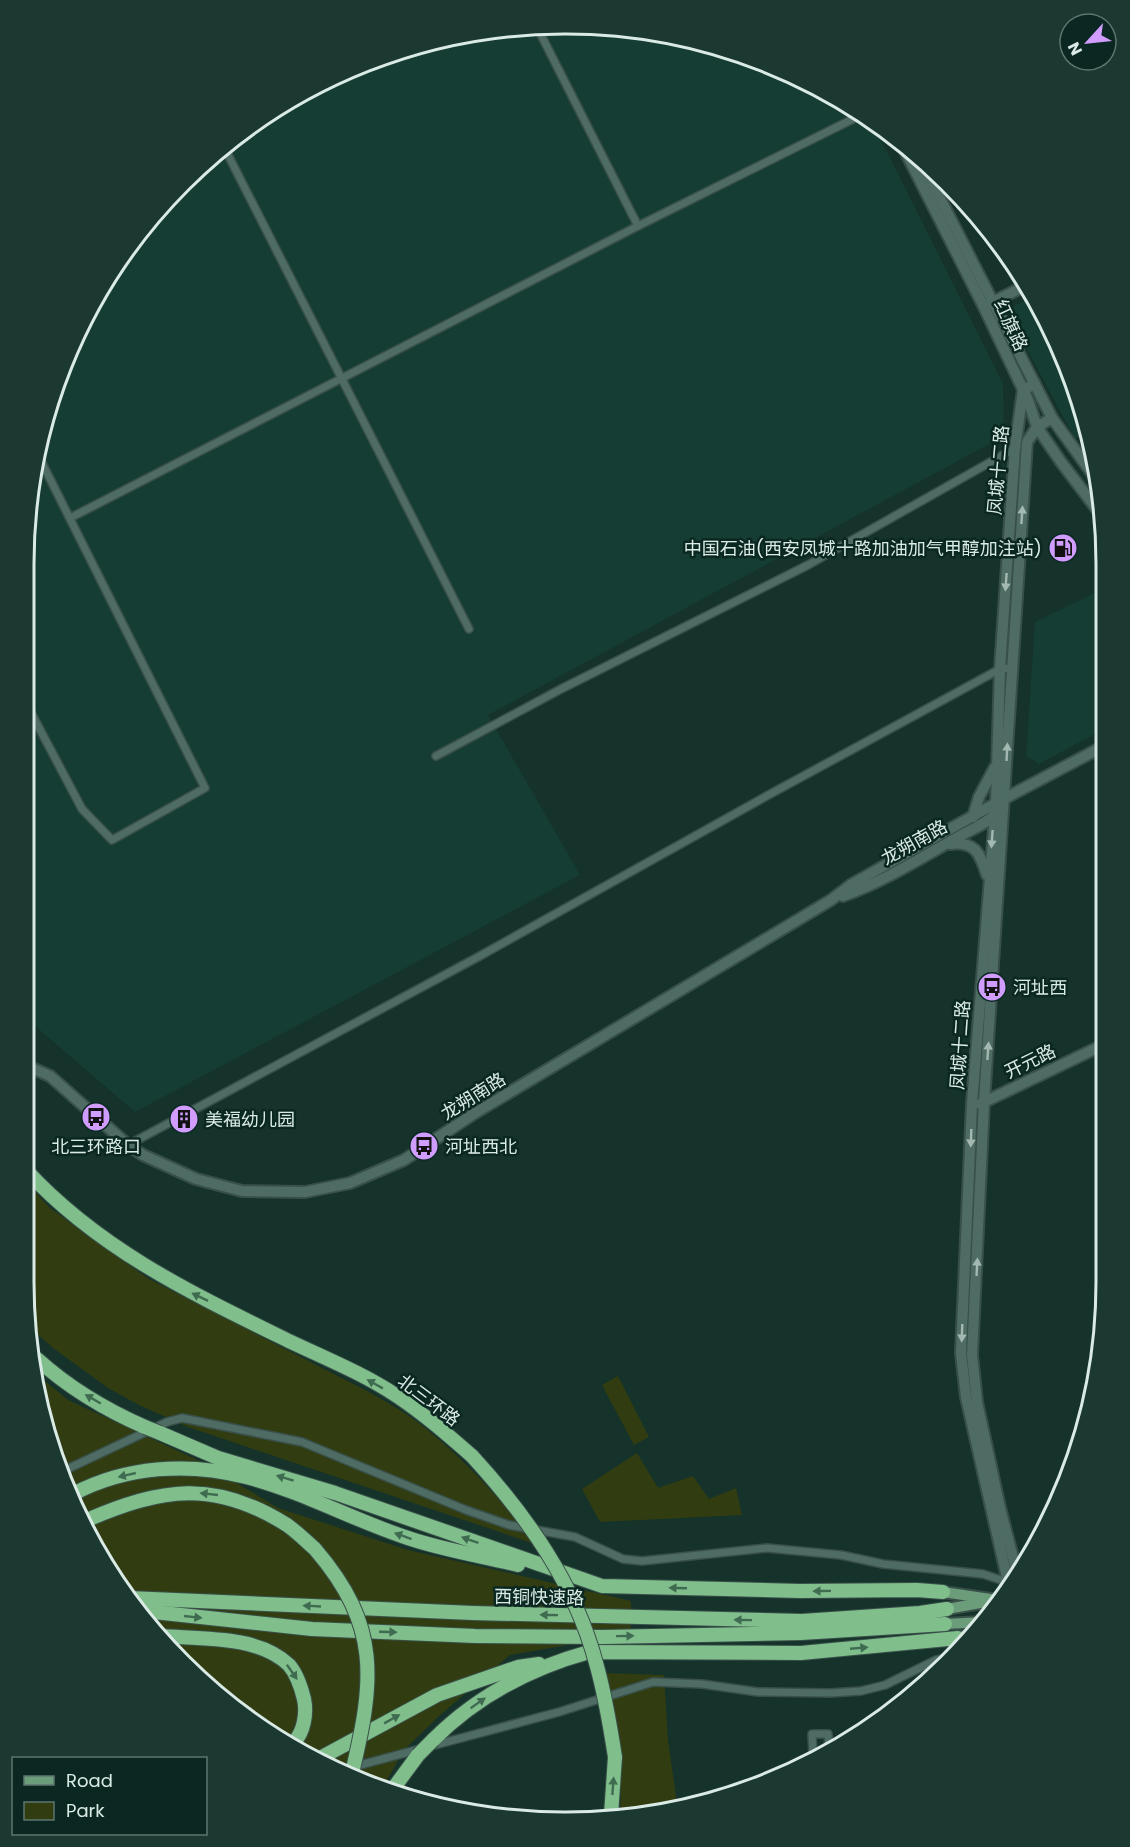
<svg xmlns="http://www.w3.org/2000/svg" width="1130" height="1847" font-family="Poppins,'Noto Sans SC',sans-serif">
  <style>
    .built { fill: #153d33 }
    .green { fill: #313d11 }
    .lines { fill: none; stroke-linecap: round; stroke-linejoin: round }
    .street-casing { stroke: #39504a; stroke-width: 10 }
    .secondary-casing { stroke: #39504a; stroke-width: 14 }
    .primary-casing { stroke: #39504a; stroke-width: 14 }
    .highway-casing { stroke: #39504a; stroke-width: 16 }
    .street { stroke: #4e6c63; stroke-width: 7 }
    .secondary { stroke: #4e6c63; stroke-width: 10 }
    .primary { stroke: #6c9d7b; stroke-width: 10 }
    .highway { stroke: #80be8b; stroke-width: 14 }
    .highway-bridge-casing { stroke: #39504a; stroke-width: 16; stroke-linecap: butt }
    .highway-bridge { stroke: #80be8b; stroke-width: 14 }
    .oneway { fill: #a2b8b1 }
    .oneway2 { fill: #3f6c51 }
    .labels { text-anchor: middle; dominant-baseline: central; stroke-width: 5; stroke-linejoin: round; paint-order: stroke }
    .street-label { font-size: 18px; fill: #daeae5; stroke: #0a2821 }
    .poi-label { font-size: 18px; fill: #daeae5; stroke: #0a2821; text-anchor: start }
    .rim { fill: none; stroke: #daeae5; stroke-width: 3 }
  </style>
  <rect width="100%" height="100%" fill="#15322b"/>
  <g class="built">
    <path d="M600 25 705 42 804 80 872 122 1003 384 1004 436 488 715 580 875 135 1112 35 1026 26 1008 29 495 65 358 136 236 208 158 294 97 391 53 494 29Z"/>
    <path d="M1034 296 1077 391 1086 433 1075 439 1006 310Z"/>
    <path d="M1105 588 1104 729 1039 764 1026 756 1035 622Z"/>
  </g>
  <g class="green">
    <path d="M25 1181 49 1207 93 1240 149 1279 369 1392C390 1404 412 1416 430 1432 469 1464 504 1502 532 1543L188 1427 139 1405 108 1388 53 1348 32 1329 24 1282Z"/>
    <path d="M618 1376 649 1437 634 1445 602 1385Z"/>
    <path d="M40 1377 68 1400 202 1462 278 1508 408 1550 631 1601V1634L510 1655 438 1717 404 1750 382 1789 236 1711 136 1611 53 1456Z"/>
    <path d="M637 1453 658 1488 693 1476 709 1499 736 1488 742 1515 600 1522 582 1489Z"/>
    <path d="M605 1673 664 1675 668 1740 677 1804 620 1814C623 1766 615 1719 605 1673Z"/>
  </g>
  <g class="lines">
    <g class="street-casing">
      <g id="street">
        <path d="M537 27 638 226"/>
        <path d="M224 147 469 629"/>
        <path d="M70 518 638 226 861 115"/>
        <path d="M27 705 82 809 112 840 205 788 39 457"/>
        <path d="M436 756 561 689 808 565 1017 447"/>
        <path d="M128 1145 478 957 763 798 1000 669 1011 668"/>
        <path d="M61 1472 167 1422 182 1418 302 1442 466 1510 509 1525 575 1537 623 1559 642 1561 767 1548 841 1555 883 1564 983 1574 1010 1583"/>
        <path d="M431 1746 559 1712 653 1682 702 1684 758 1692 830 1693 861 1691 885 1685 936 1660 949 1657"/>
        <path d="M813 1755 812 1734H828L829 1746"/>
        <path d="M345 1769 420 1749"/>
      </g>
    </g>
    <g class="secondary-casing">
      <g id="secondary">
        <path d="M900 141 984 307 1028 400 1037 427 1061 462 1102 516"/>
        <path d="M921 161 1052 418 1094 476"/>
        <path d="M987 305 1027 285"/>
        <path d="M973 817 979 797 995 767"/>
        <path d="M950 844C976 841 980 854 987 875"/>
        <path d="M843 896C883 882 921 858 958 837 970 830 989 823 997 812"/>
        <path d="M25 1065 50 1076 128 1145 143 1155 196 1179 242 1191 305 1192 350 1183 404 1160 475 1113 831 900 852 884 996 803 1104 746"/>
        <path d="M980 1104 1103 1045"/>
        <path d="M1017 1573 1000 1508 977 1402 972 1355 984 1102 1027 442 1037 427 1052 418"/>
        <path d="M997 1600 1005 1593 1008 1582 966 1397 961 1353 972 1104 996 803 1000 669 1015 448 1023 390 1035 384"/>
      </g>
    </g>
    <g class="primary-casing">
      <g id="primary">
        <path d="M943 1592 997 1600"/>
        <path d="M947 1609 986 1602"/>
        <path d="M945 1624 983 1622"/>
        <path d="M958 1638 971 1634"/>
      </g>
    </g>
    <g class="highway-casing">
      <g id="highway">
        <path d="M25 1169C99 1250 195 1295 291 1342 327 1359 364 1374 397 1396 424 1414 448 1435 472 1456"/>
        <path d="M37 1359C68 1387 106 1410 145 1427"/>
        <path d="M160 1433 218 1458 335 1493 602 1586 800 1591 917 1590 943 1592"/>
        <path d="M73 1494C126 1466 188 1462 246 1477 301 1491 353 1520 408 1538 443 1550 482 1556 518 1565"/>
        <path d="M87 1520C162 1488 214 1479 287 1525 297 1532 306 1541 315 1549"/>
        <path d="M129 1598 473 1613 802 1621 920 1613 947 1609"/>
        <path d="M135 1610 312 1629 475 1636 603 1637 801 1633 945 1624"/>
        <path d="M160 1636C200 1639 258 1635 289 1665 297 1674 301 1687 304 1699 307 1713 304 1732 294 1742"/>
        <path d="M433 1740C476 1697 531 1668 589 1652L801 1653 958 1638"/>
        <path d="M322 1757 437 1695 518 1667 539 1664"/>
        <path d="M390 1793 418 1755"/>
        <path d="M611 1815 615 1757"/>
      </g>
    </g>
    <use href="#street" class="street"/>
    <use href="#secondary" class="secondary"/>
    <use href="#primary" class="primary"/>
    <use href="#highway" class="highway"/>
    <g class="highway-bridge-casing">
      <g id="highway-bridge">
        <path d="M145 1427 160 1433"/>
        <path d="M472 1456C527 1516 575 1584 596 1663 605 1694 610 1725 615 1757"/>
        <path d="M315 1549C381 1626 374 1681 352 1773"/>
        <path d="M418 1755 433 1740"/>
      </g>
    </g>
    <use href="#highway-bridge" class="highway-bridge"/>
  </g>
  <defs><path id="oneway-solid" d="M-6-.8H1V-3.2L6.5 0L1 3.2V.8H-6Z" transform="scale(1.5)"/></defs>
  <g class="oneway">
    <use href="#oneway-solid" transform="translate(1022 515) rotate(-86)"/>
    <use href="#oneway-solid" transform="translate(1006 582) rotate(94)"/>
    <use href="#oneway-solid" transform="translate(1007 752) rotate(-87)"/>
    <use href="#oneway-solid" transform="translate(992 839) rotate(94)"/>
    <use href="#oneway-solid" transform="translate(988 1051) rotate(-86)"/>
    <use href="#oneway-solid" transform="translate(971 1138) rotate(92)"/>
    <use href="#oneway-solid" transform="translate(977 1267) rotate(-87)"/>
    <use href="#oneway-solid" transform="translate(962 1333) rotate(92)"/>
  </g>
  <g class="oneway2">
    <use href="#oneway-solid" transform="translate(200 1297) rotate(-154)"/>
    <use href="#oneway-solid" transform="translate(375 1384) rotate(-151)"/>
    <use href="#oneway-solid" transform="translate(93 1399) rotate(-150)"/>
    <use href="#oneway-solid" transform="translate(127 1475) rotate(167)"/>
    <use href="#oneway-solid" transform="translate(285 1478) rotate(-163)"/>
    <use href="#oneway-solid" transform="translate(209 1494) rotate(-174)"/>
    <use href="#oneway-solid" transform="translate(403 1536) rotate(-160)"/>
    <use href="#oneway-solid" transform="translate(470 1540) rotate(-161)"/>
    <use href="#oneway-solid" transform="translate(678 1588) rotate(-178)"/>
    <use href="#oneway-solid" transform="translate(822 1591) rotate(179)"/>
    <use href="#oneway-solid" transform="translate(312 1606) rotate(-177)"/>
    <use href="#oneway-solid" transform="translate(549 1615) rotate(-179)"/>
    <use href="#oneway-solid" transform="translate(193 1617) rotate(6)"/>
    <use href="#oneway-solid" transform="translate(743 1620) rotate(-179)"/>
    <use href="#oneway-solid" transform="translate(388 1632) rotate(2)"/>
    <use href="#oneway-solid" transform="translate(625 1636) rotate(-1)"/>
    <use href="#oneway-solid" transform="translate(859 1648) rotate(-5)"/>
    <use href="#oneway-solid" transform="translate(292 1672) rotate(55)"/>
    <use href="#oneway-solid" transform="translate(478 1703) rotate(-35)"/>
    <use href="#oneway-solid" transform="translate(392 1719) rotate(-29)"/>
    <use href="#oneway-solid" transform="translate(613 1786) rotate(-86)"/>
  </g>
  <defs>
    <g id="fuel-disc" transform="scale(1.5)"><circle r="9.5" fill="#d09dff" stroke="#0a2821"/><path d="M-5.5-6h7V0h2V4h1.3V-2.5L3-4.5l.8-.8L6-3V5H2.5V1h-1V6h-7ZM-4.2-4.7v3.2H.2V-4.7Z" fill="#111"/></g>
    <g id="bus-disc" transform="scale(1.5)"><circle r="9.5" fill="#d09dff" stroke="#0a2821"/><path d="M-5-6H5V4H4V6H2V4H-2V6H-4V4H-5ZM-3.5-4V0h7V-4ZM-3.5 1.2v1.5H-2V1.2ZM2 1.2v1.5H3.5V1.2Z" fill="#111"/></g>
    <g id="building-disc" transform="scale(1.5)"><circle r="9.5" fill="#d09dff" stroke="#0a2821"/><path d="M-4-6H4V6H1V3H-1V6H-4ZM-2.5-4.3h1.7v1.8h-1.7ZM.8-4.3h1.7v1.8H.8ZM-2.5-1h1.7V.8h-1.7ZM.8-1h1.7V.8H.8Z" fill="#111"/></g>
  </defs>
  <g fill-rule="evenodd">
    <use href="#fuel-disc" x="1063" y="548"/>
    <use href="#bus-disc" x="992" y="987"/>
    <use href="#bus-disc" x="96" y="1117"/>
    <use href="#building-disc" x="184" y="1119"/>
    <use href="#bus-disc" x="424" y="1146"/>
  </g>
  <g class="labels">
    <g class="street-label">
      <text transform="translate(1011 325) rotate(65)">红旗路</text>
      <text transform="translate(998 470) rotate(-85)">凤城十二路</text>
      <text transform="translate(914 842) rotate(-29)">龙朔南路</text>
      <text transform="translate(960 1045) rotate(-86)">凤城十二路</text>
      <text transform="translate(1030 1061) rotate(-26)">开元路</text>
      <text transform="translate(473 1096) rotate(-32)">龙朔南路</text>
      <text transform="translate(429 1400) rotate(37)">北三环路</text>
      <text transform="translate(539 1597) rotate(1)">西铜快速路</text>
    </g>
    <g class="poi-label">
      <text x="1042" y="548" text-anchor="end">中国石油(西安凤城十路加油加气甲醇加注站)</text>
      <text x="1013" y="987">河址西</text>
      <text x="205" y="1119">美福幼儿园</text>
      <text x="96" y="1146" text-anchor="middle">北三环路口</text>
      <text x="445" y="1146">河址西北</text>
    </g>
  </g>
  <path d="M0 0H1130V1847H0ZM564 34H566A530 530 0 0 1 1096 564V1282A530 530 0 0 1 566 1812H564A530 530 0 0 1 34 1282V564A530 530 0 0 1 564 34Z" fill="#1b3831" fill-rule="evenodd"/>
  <path class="rim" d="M564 34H566A530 530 0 0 1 1096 564V1282A530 530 0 0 1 566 1812H564A530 530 0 0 1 34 1282V564A530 530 0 0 1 564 34Z"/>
  <rect x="12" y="1757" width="195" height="78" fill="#0a2821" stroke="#5d766f" stroke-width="1.5"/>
  <rect x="24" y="1776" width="30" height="9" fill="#6c9d7b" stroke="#5d766f" stroke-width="1.5"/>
  <text x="66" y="1787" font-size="18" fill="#daeae5">Road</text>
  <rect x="24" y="1802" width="30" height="18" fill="#313d11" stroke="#5d766f" stroke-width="1.5"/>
  <text x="66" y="1817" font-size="18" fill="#daeae5">Park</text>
  <g transform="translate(1088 42) rotate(243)"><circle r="28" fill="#0a2821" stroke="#5d766f" stroke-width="1.5"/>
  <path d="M0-4.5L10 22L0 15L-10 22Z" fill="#d09dff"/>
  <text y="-9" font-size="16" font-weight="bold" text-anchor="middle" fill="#daeae5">N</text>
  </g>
</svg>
